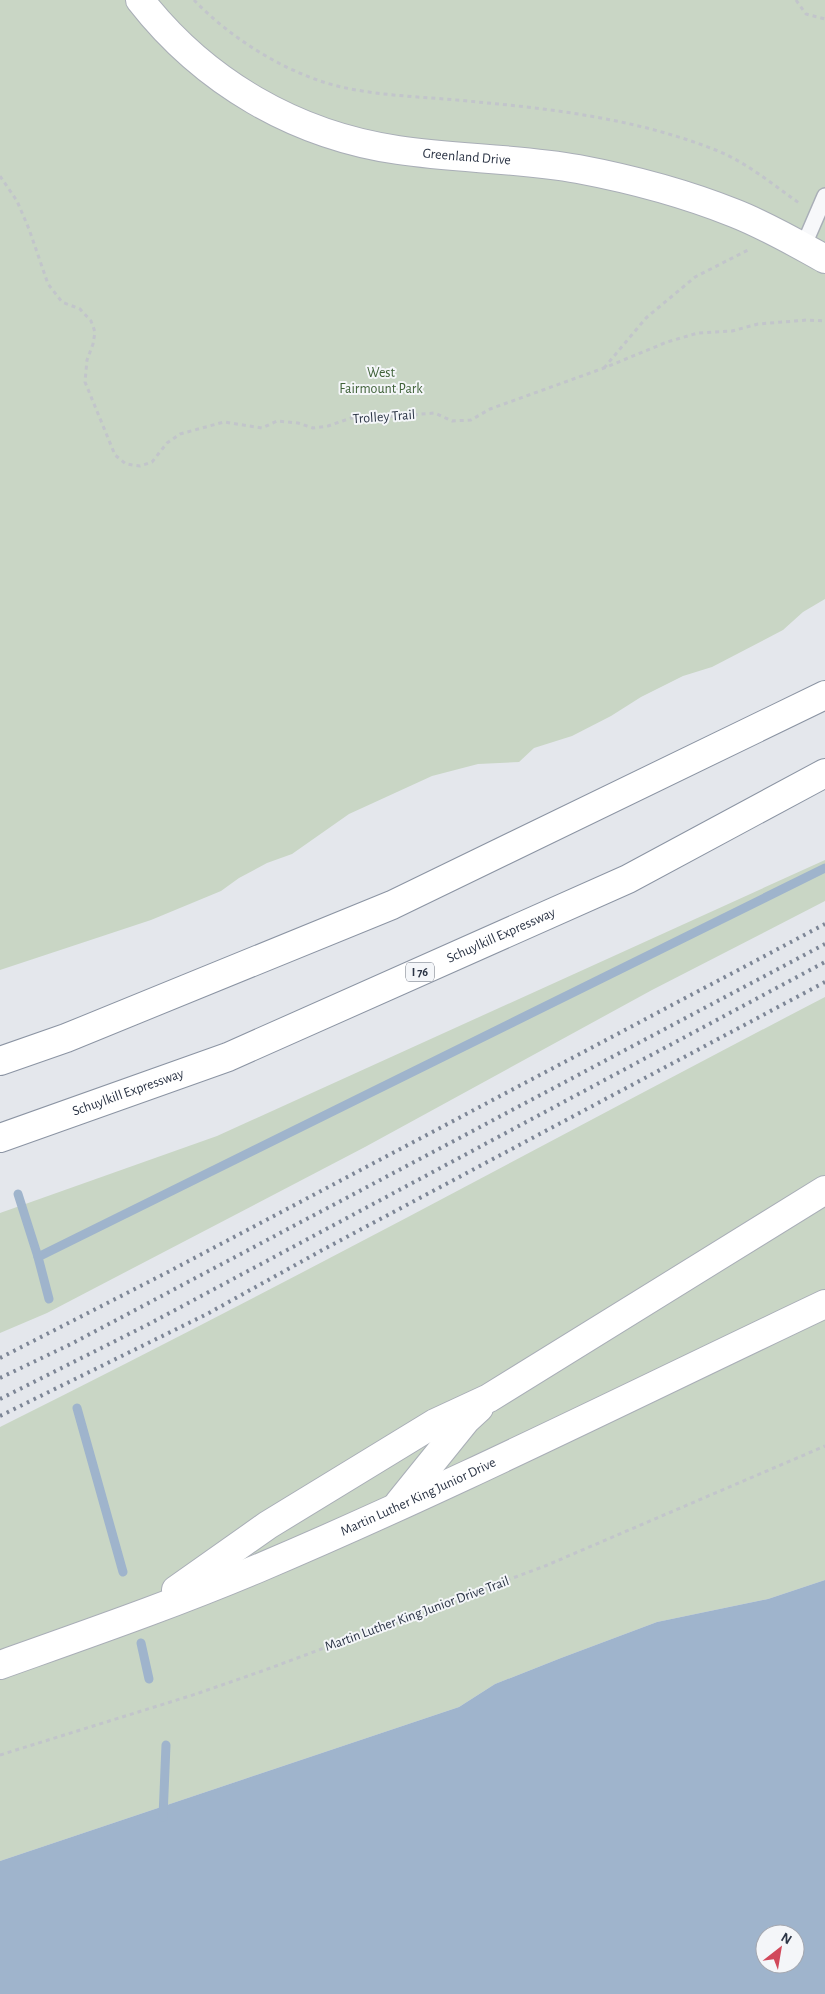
<svg xmlns="http://www.w3.org/2000/svg" width="825" height="1994" font-family="'Alegreya Sans',sans-serif">
  <style>
    .green { fill: #c9d6c5 }
    .water { fill: #9fb4cc; fill-rule: evenodd }
    .lines { fill: none; stroke-linecap: round; stroke-linejoin: round }
    .stream { stroke: #9fb4cc; stroke-width: 9 }
    .lane-casing { stroke: #a9aeb7; stroke-width: 18 }
    .secondary-casing { stroke: #a9aeb7; stroke-width: 30 }
    .highway-casing { stroke: #8b94a3; stroke-width: 30 }
    .path { stroke: #c2c5cb; stroke-width: 3; stroke-dasharray: 4 4; stroke-linecap: butt }
    .lane { stroke: #f7f8fa; stroke-width: 15 }
    .secondary { stroke: #fff; stroke-width: 28 }
    .highway { stroke: #fff; stroke-width: 28 }
    .rail { stroke: #7d8696; stroke-width: 4; stroke-dasharray: 2.5 5; stroke-linecap: butt }
    .labels { text-anchor: middle; dominant-baseline: central; stroke-width: 4; stroke-linejoin: round; paint-order: stroke }
    .shield { fill: #f4f6f9; stroke: #676e7b; stroke-width: 1 }
    .shield-label { font-size: 12px; font-weight: bold; fill: #2b3445 }
    .street-label { font-size: 14px; fill: #2b3445; stroke: #f4f6f9 }
    .park-label { font-size: 14px; fill: #3f6138; stroke: #f4f6f9 }
  </style>
  <rect width="100%" height="100%" fill="#e4e7ec"/>
  <g class="green">
    <path d="M0 0H825V599L803 612 783 630 712 667 683 676 641 697 611 716 572 736 534 748 519 762 478 764 432 776 349 814 292 854 267 863 239 878 221 891 151 920 0 970Z"/>
    <path d="M825 860V901L652 990 365 1147 47 1313 0 1333V1213L217 1136Z"/>
    <path d="M825 997V1580L768 1599 657 1622 561 1658 495 1684 459 1707 0 1861V1427C278 1289 550 1140 825 997Z"/>
  </g>
  <path class="water" d="M825 1580V1994H0V1861L459 1707 495 1684 561 1658 657 1622 768 1599ZM765 1934H795V1964H765Z"/>
  <g class="lines">
    <g class="stream">
      <path d="M18 1194 38 1257"/>
      <path d="M49 1299 38 1257 825 868"/>
      <path d="M77 1408 123 1572"/>
      <path d="M141 1643 149 1679"/>
      <path d="M163 1817 166 1745"/>
    </g>
    <g class="lane-casing">
      <path id="lane" d="M803 247 825 196"/>
    </g>
    <g class="secondary-casing">
      <g id="secondary">
        <path id="s1" d="M140 0C204 82 295 135 398 150 457 159 518 158 578 169 631 179 684 193 734 213 765 225 796 243 825 259"/>
        <path d="M399 1503 466 1420 479 1408"/>
        <path d="M176 1590 268 1525 435 1423 489 1398 825 1190"/>
        <path id="s2" d="M0 1665C87 1634 174 1604 259 1568 450 1487 637 1393 825 1304"/>
      </g>
    </g>
    <g class="highway-casing">
      <g id="highway">
        <path d="M0 1061 66 1038 392 905 825 695"/>
        <path id="s3" d="M0 1138 228 1057 628 879 825 773"/>
      </g>
    </g>
    <g class="path">
      <path d="M194 0C232 40 292 77 346 88 389 97 433 97 477 102 556 109 639 120 713 149 745 161 772 184 799 203"/>
      <path d="M796 0 806 14 825 19"/>
      <path d="M0 176 17 201 29 229 48 284 62 302 80 309 91 321 95 332 93 344 87 360 85 382 115 455 126 464 140 466 152 462 167 443 180 434 224 422 262 428 277 421 298 423 313 428 328 426 351 418 385 417 435 413 452 421 471 420 490 409 604 368 667 342 698 333 732 331 758 324 807 320 825 321"/>
      <path d="M604 368 646 318 695 277 748 250"/>
      <path d="M0 1755 196 1694 265 1670 545 1566 825 1446"/>
    </g>
    <use href="#lane" class="lane"/>
    <use href="#secondary" class="secondary"/>
    <use href="#highway" class="highway"/>
    <g class="rail">
      <path d="M0 1358 168 1272 825 924"/>
      <path d="M0 1378 73 1343 825 944"/>
      <path d="M0 1399 149 1324 825 962"/>
      <path d="M0 1416 207 1314 326 1248 825 982"/>
    </g>
  </g>
  <g class="labels">
    <rect class="shield" x="406" y="962.5" width="28" height="19" rx="4"/>
    <g class="shield-label">
      <text x="420" y="972">I 76</text>
    </g>
    <g class="street-label">
      <text stroke="none"><textPath href="#s1" startOffset="375">Greenland Drive</textPath></text>
      <text transform="translate(384 417) rotate(-4)">Trolley Trail</text>
      <text stroke="none"><textPath href="#s3" startOffset="541">Schuylkill Expressway</textPath></text>
      <text stroke="none"><textPath href="#s3" startOffset="136">Schuylkill Expressway</textPath></text>
      <text stroke="none"><textPath href="#s2" startOffset="451">Martin Luther King Junior Drive</textPath></text>
      <text transform="translate(417 1614) rotate(-20)">Martin Luther King Junior Drive Trail</text>
    </g>
    <g class="park-label">
      <text x="381" y="373">West<tspan x="381" dy="16">Fairmount Park</tspan></text>
    </g>
  </g>
  <g transform="translate(780 1949) rotate(31)"><circle r="24" fill="#f4f6f9" stroke="#a4a8b1"/>
  <path d="M0-4L9 19L0 12L-9 19Z" fill="#d1495b"/>
  <text y="-8" font-size="14" font-weight="bold" text-anchor="middle" fill="#2b3445">N</text>
  </g>
</svg>
